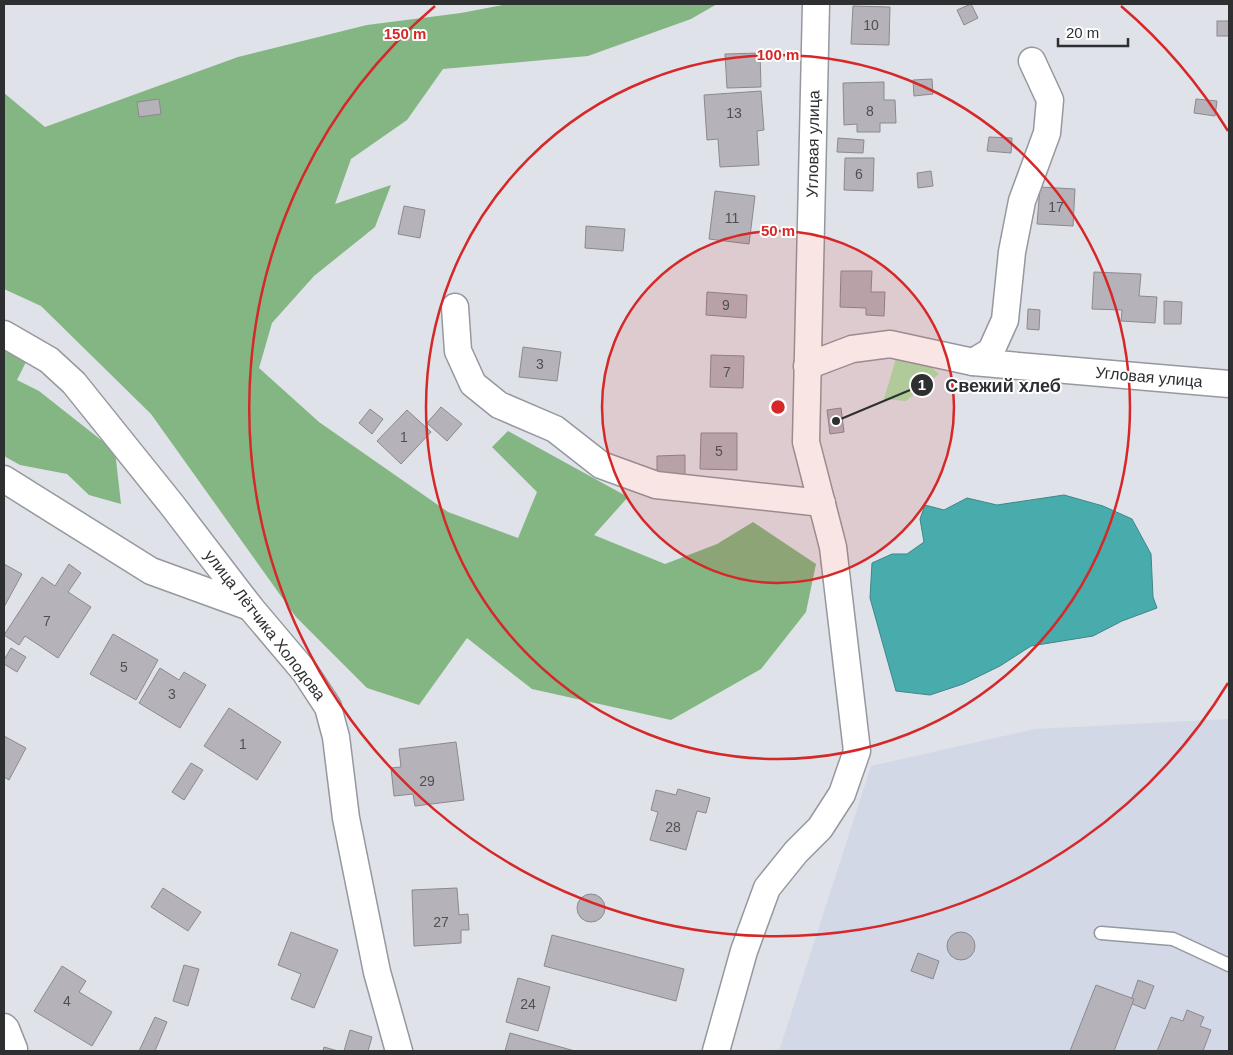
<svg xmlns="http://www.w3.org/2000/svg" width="1233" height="1055" font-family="Arial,sans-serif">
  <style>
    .built { fill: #d2d8e5 }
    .green { fill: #ace1aa }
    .forest { fill: #83b682 }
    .water { fill: #48acac; stroke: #408687 }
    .building { fill: #b5b3b9; stroke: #8b898f }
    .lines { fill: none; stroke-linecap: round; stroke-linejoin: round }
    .service-casing { stroke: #95989e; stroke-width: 15 }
    .minor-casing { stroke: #95989e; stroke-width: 29 }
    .service { stroke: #fff; stroke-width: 12 }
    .minor { stroke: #fff; stroke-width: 26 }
    .ring { fill: none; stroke: #d62828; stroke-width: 2.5 }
    .labels { text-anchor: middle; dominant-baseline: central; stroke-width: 4; stroke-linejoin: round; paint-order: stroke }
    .number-label { font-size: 14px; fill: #505053 }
    .street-label { font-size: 16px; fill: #2e2f31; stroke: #fff }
    .centre { fill: #d62828; stroke: #fff; stroke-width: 2.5 }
    .ring-label { font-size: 15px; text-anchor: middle; font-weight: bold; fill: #d62828; stroke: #fff; stroke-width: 4; stroke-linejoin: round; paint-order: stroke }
    .leader { fill: none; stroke: #2e2f31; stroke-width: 2 }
    .callout-dot { fill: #2e2f31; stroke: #fff; stroke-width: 2 }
    .mark-label { font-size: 15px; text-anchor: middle; font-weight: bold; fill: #fff }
    .callout-label { font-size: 18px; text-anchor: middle; font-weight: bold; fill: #2e2f31; stroke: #fff; stroke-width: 4; stroke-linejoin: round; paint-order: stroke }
  </style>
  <rect width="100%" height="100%" fill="#dfe2e8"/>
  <path class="built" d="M1229 719V1051H779L871 766 1035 729Z"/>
  <path class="green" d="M897 355 931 367 939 374 906 401 884 399Z"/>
  <g class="forest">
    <path d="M508 4H717L691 19 588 56 443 69 407 120 351 159 335 204 391 185 375 227 314 276 272 323 259 368 319 422 448 512 518 538 537 492 492 447 508 431 628 497 594 535 665 564 717 544 753 522 816 564 806 612 761 669 671 720 532 689 467 638 419 705 367 688 296 617 151 414 41 306 4 289V93L45 127 238 57 367 25 461 13Z"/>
    <path d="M4 350 26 362 17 380 39 391 115 451 121 504 89 495 67 474 20 465 4 456Z"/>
  </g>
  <path class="water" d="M1064 495 1103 506 1132 519 1151 554 1153 597 1157 608 1122 621 1093 636 1031 646 1000 666 963 684 930 695 896 691 870 598 872 563 892 554H907L924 542 920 519 925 505 944 510 967 498 997 505Z"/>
  <g class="building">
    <path d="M971 4 978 18 964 25 957 10Z"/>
    <path d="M853 6 890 7 889 45 851 44Z"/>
    <rect x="1217" y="21" width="12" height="15"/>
    <path d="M760 53 761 87 727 88 725 54Z"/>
    <path d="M932 79 933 94 914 96 913 80Z"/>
    <path d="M884 82V100H895L896 123H880V132H857V124L844 125 843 83Z"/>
    <path d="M761 91 764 130 757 131 759 165 720 167 718 139 707 140 704 95Z"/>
    <path d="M159 99 161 114 139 117 137 102Z"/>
    <path d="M1196 99 1217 101 1215 116 1194 113Z"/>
    <path d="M989 137 1012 138 1011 153 987 151Z"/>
    <path d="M838 138 864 140 863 153 837 152Z"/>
    <path d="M845 158H874L873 191 844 190Z"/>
    <path d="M931 171 933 186 918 188 917 173Z"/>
    <path d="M1040 187 1075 189 1073 226 1037 224Z"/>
    <path d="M715 191 755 196 749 244 709 239Z"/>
    <path d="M404 206 425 210 420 238 398 234Z"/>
    <path d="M586 226 625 229 623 251 585 248Z"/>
    <path d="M841 271H872L871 292H885L884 316 866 315V308L840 307Z"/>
    <path d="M1094 272 1141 274 1139 296 1157 297 1155 323 1121 321 1122 310 1092 309Z"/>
    <path d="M707 292 747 295 746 318 706 315Z"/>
    <path d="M1164 301 1182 302 1181 324H1164Z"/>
    <path d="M1028 309 1040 310 1039 330 1027 329Z"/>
    <path d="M523 347 561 352 557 381 519 377Z"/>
    <path d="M711 355 744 356 743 388 710 387Z"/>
    <path d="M441 407 462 424 447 441 427 423Z"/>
    <path d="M841 408 844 432 830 434 827 410Z"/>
    <path d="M370 409 383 419 372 434 359 423Z"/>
    <path d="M407 410 431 432 401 464 377 441Z"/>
    <path d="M701 433H737V470L700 469Z"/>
    <path d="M685 455V476L657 477V456Z"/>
    <path d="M4 564 22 574 4 607Z"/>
    <path d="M69 564 81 573 68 592 91 607 58 658 25 636 19 645 4 635 42 577 55 586Z"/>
    <path d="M113 634 158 660 136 700 90 674Z"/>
    <path d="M11 648 26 657 17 672 4 664V660Z"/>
    <path d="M160 668 179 680 184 672 206 685 180 728 139 703Z"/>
    <path d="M229 708 281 742 257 780 204 746Z"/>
    <path d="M4 736 26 748 9 780 4 777Z"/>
    <path d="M456 742 464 800 415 806 413 794 394 796 391 768 401 767 399 749Z"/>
    <path d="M191 763 203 770 184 800 172 792Z"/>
    <path d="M678 789 710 798 706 813 697 811 686 850 650 840 658 812 651 810 656 790 676 795Z"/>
    <path d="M163 888 201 912 188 931 151 907Z"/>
    <path d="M457 888 459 915 468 914 469 930H461V943L414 946 412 890Z"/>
    <circle cx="591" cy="908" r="14"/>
    <path d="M291 932 338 950 314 1008 291 999 301 974 278 965Z"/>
    <circle cx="961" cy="946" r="14"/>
    <path d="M552 935 684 969 676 1001 544 966Z"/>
    <path d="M918 953 939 961 933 979 911 971Z"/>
    <path d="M184 965 199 969 188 1006 173 1001Z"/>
    <path d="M62 966 86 981 79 992 112 1012 92 1046 34 1011Z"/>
    <path d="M518 978 550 987 538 1031 506 1022Z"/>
    <path d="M1138 980 1154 986 1145 1009 1130 1003Z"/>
    <path d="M1096 985 1134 999 1114 1051H1070Z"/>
    <path d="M1187 1010 1204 1017 1200 1026 1211 1030 1203 1051H1157L1171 1017 1183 1021Z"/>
    <path d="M155 1017 167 1022 155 1051H139Z"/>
    <path d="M350 1030 372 1037 368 1051H344Z"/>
    <path d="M510 1033 575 1051H505Z"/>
    <path d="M324 1047 338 1051H323Z"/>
  </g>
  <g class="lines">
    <g class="service-casing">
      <path id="service" d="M1101 933 1173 939 1229 965"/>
    </g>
    <g class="minor-casing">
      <g id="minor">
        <path d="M455 307 458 351 473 384 499 405 555 429 601 465 656 485 822 503"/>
        <path d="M4 334 49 360 74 383 172 505 250 607 305 672 328 707 336 737 346 818 377 972 399 1051"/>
        <path d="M973 362 991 351 1005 320 1012 252 1022 201 1047 133 1050 100 1032 61"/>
        <path d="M807 366 852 349 890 344 973 362 1229 384"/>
        <path d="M4 479 151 571 250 607"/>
        <path d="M4 1027 6 1029 14 1049 13 1051"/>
        <path d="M716 1051 744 951 767 888 796 852 820 828 842 794 857 751 833 547 806 442 816 4"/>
      </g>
    </g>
    <use href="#service" class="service"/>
    <use href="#minor" class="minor"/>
  </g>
  <circle cx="778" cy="407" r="176" fill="#d62828" fill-opacity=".12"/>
  <g class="ring">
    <circle cx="778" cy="407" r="176"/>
    <circle cx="778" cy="407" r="352"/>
    <path d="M1228 683A528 528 0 1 1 435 6M1121 6A528 528 0 0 1 1228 131"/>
  </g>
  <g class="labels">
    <g class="number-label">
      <text x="871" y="25">10</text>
      <text x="870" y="111">8</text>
      <text x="734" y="113">13</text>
      <text x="859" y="174">6</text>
      <text x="1056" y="207">17</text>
      <text x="732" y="218">11</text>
      <text x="726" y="305">9</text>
      <text x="540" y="364">3</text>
      <text x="727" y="372">7</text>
      <text x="404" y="437">1</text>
      <text x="719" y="451">5</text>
      <text x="47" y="621">7</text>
      <text x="124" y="667">5</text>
      <text x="172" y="694">3</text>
      <text x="243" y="744">1</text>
      <text x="427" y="781">29</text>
      <text x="673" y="827">28</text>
      <text x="441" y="922">27</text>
      <text x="67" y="1001">4</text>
      <text x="528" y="1004">24</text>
    </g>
    <g class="street-label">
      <text transform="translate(813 144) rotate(-89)">Угловая улица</text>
      <text transform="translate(1149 377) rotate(5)">Угловая улица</text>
      <text transform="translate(265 625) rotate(52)">улица Лётчика Холодова</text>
    </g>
  </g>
  <circle cx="778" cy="407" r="8" class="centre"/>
  <g class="ring-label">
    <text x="405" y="39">150 m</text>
    <text x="778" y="60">100 m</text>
    <text x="778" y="236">50 m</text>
  </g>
  <path class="leader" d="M836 421L922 385"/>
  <g class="callout-dot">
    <circle cx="836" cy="421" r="5"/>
    <circle cx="922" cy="385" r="12"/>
  </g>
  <g class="mark-label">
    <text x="922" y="390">1</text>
  </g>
  <g class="callout-label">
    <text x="1003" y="392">Свежий хлеб</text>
  </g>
  <rect width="1233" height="1055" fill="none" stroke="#2e2f31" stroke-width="10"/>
  <path d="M1058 38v8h70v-8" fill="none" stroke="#2e2f31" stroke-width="2.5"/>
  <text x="1066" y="38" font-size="15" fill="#2e2f31" stroke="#ffffff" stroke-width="4" paint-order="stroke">20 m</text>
</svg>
